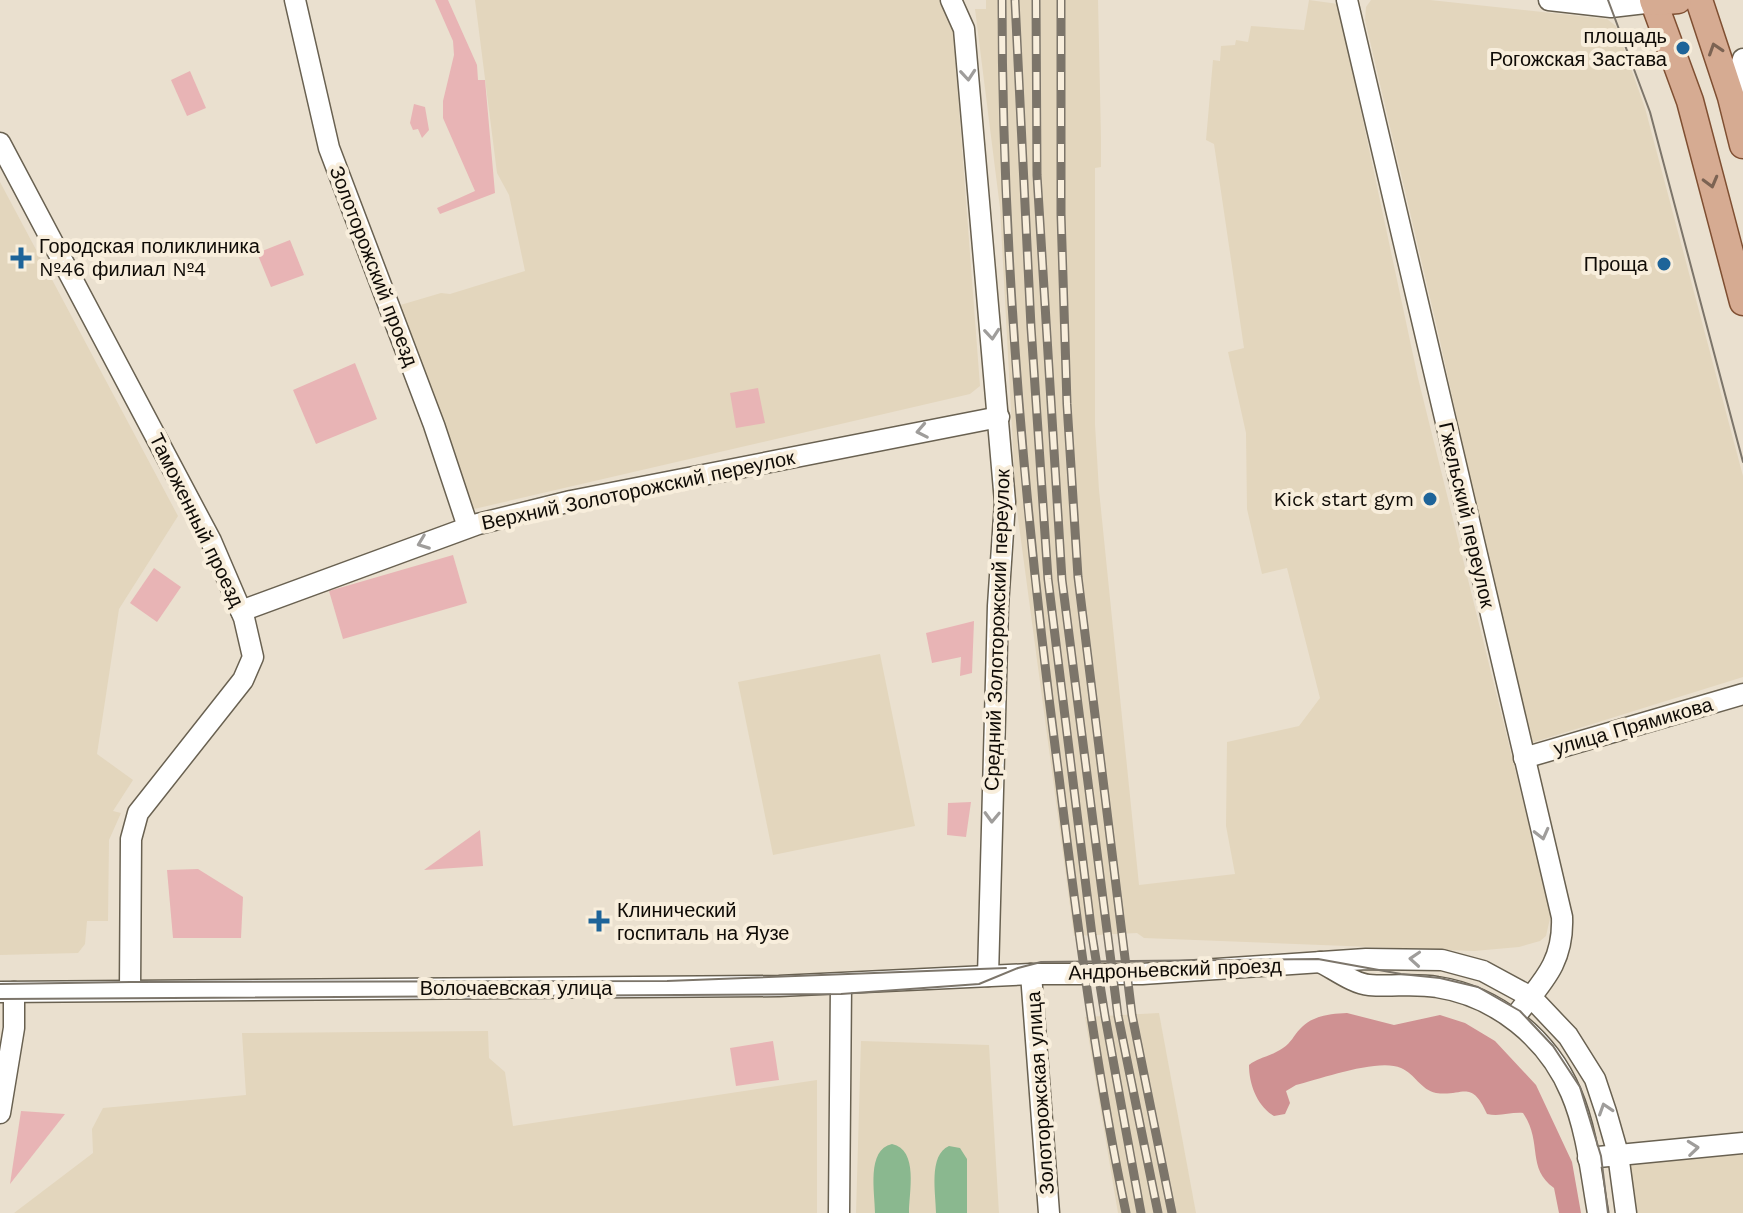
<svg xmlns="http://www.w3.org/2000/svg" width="1743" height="1213" font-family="'Work Sans',sans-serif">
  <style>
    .built { fill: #e3d6bd }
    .green { fill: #e8b4b5 }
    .forest { fill: #cf9192 }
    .water { fill: #8ab88f }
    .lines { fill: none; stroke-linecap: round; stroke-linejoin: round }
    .minor-casing { stroke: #696151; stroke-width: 23 }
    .major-casing { stroke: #7f4f32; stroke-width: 29 }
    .minor { stroke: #fff; stroke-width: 20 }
    .major { stroke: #d6ab92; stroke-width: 26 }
    .tram { stroke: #7c756a; stroke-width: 2 }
    .rail-casing { stroke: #7c756a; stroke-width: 9 }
    .rail { stroke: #f8eedc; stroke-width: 6; stroke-dasharray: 18; stroke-linecap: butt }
    .oneway { stroke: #7c6353 }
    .oneway2 { stroke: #9f9d9b }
    .poi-dot { fill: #1e6499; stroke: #f8eedc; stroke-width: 3 }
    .labels { text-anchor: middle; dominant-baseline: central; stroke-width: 8; stroke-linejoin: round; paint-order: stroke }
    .poi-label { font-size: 20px; fill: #0f0b06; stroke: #f8eedc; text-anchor: end }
    .street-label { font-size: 20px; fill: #0f0b06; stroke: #f8eedc }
  </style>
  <rect width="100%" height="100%" fill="#eae0cf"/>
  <g class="built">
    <path d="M475 0H940L953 28 980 386 970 394 474 509 397 306 441 293 450 294 525 271 509 195 497 173Z"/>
    <path d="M986 0H1098L1101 138V167L1095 168V425L1099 490 1139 885 1235 874 1226 826 1227 742 1299 726 1320 698 1287 568 1262 574 1247 509 1246 433 1228 352 1244 348 1214 144 1206 140 1213 60 1220 61 1221 46 1235 45 1236 40 1248 42 1251 26 1304 30 1309 0 1338 4 1418 378 1551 914 1546 936 1540 941 1519 947 1474 951 1144 938 1137 933 1074 936 1016 503 1000 208 975 9H986Z"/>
    <path d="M1371 0H1430L1607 19 1616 26 1645 108 1743 476V677L1528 744 1438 332 1365 20 1366 7Z"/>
    <path d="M0 182 178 516 119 609 97 754 133 780 113 811 121 813 109 840 108 921H87L85 944 78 953 0 955Z"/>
    <path d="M880 654 915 826 773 855 738 682Z"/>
    <path d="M1159 1013 1196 1213H1118L1085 1017Z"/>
    <path d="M488 1031 489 1058 505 1072 513 1126 817 1080V1213H14L93 1153 92 1129 103 1108 246 1095 242 1033Z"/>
    <path d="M861 1041 989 1045 999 1213H856Z"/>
    <path d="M1743 1148V1213H1634L1628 1160Z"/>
  </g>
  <g class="green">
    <path d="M435 0H448L477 65 478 80H485L495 193 440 214 437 208 475 191 443 118V101L454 55 453 41Z"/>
    <path d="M190 71 206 108 187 116 171 80Z"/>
    <path d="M414 104 425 107 429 130 422 138 418 129 413 130 410 123Z"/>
    <path d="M290 240 304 275 271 287 257 253Z"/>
    <path d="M355 363 377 419 316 444 293 390Z"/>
    <path d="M758 388 765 423 736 428 730 393Z"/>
    <path d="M453 555 467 603 343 639 329 591Z"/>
    <path d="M154 568 181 587 157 622 130 603Z"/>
    <path d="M974 621 972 673 960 676 961 657 932 663 926 633Z"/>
    <path d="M971 802 966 837 947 835 948 803Z"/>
    <path d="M480 830 483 866 424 870Z"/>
    <path d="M198 869 243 897 241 938H173L167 870Z"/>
    <path d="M773 1041 779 1080 736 1086 730 1048Z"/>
    <path d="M21 1111 65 1114 10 1184Z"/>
  </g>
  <path class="forest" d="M1347 1013 1394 1025 1440 1015 1465 1023 1495 1041 1536 1085 1572 1162 1581 1213H1559L1554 1188C1526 1168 1543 1142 1523 1113 1510 1112 1500 1117 1487 1114 1471 1078 1463 1097 1436 1093 1421 1090 1415 1074 1401 1068 1378 1058 1321 1079 1296 1085L1286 1091 1290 1103 1285 1114 1274 1116C1257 1106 1249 1084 1249 1065 1259 1057 1272 1056 1283 1048 1291 1043 1294 1035 1300 1029 1313 1015 1330 1014 1347 1013Z"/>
  <g class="water">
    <path d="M892 1144C919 1150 909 1192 909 1213H875C875 1192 866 1150 892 1144Z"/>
    <path d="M949 1146 960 1148 967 1159V1213H936C936 1194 928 1155 949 1146Z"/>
  </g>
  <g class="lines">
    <g class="minor-casing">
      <g id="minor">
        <path d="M295 0 329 148 434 425 468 527"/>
        <path d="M951 0 964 29 1005 502 998 606 988 976"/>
        <path d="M1347 0 1562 917C1564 964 1541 983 1514 1018"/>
        <path d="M1549 0 1611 7 1654 2"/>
        <path d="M1731 97 1743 59"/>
        <path d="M0 143 211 541 244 618 253 657 243 680 138 813 131 839 130 990"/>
        <path d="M241 611 478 524 571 501 999 417"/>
        <path d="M1524 758 1743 694"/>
        <path d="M1320 962C1334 969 1354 984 1369 985 1392 987 1415 983 1437 987 1496 996 1548 1038 1571 1093 1587 1130 1591 1174 1598 1213"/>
        <path d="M1031 974 1049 1213"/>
        <path d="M0 992 779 986 1031 974H1142L1366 959 1442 960 1483 971 1531 997 1568 1036 1595 1079 1606 1112 1618 1154 1626 1213"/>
        <path d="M0 1113 14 1028V992"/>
        <path d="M1588 1158 1743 1143"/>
        <path d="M839 1213 841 985"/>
      </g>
    </g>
    <g class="major-casing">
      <g id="major">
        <path d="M1653 0 1690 101 1743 302"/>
        <path d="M1699 0 1731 97 1743 145"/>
        <path d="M1654 2 1678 0"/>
      </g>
    </g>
    <use href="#minor" class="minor"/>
    <use href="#major" class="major"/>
    <g class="tram">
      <path d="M1608 0 1650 112 1743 462"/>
      <path d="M0 984 130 982 667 981 1006 968"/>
      <path d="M0 999 841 994 979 984 1018 968 1041 962 1318 959 1401 974 1440 978 1478 987 1520 1011 1553 1046 1580 1087 1601 1156 1608 1213"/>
    </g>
    <g class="rail-casing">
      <g id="rail">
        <path d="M1002 0C1002 259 1025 519 1059 777 1077 923 1096 1069 1126 1213"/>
        <path d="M1015 0 1031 327 1048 579 1092 935 1105 1016 1141 1213"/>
        <path d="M1036 0 1037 175 1062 580 1118 1016 1158 1213"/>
        <path d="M1061 0V214L1067 404 1078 577 1132 1015 1172 1213"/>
      </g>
    </g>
    <use href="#rail" class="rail"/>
  </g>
  <defs><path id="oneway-chevron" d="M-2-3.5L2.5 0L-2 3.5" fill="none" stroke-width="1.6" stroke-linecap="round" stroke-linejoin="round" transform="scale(2)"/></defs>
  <g class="oneway">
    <use href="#oneway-chevron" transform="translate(1715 49) rotate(-108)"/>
    <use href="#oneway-chevron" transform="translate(1711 182) rotate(75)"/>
  </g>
  <g class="oneway2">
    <use href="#oneway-chevron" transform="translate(968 75) rotate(85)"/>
    <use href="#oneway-chevron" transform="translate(992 334) rotate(85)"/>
    <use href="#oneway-chevron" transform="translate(922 431) rotate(169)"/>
    <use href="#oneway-chevron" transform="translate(423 543) rotate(159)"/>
    <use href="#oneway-chevron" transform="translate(992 817) rotate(92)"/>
    <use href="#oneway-chevron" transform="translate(1542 834) rotate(76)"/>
    <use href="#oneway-chevron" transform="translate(1415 959) rotate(-176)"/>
    <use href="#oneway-chevron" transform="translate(1605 1109) rotate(-108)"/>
    <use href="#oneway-chevron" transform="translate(1693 1148) rotate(-6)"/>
  </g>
  <g class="poi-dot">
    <circle cx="1683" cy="48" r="8"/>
    <path d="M17 246h8v8h8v8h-8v8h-8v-8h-8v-8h8z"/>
    <circle cx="1664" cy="264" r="8"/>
    <circle cx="1430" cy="499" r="8"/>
    <path d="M595 909h8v8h8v8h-8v8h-8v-8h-8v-8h8z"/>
  </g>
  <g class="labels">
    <g class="poi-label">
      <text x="1667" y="36">площадь<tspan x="1667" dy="23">Рогожская Застава</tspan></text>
      <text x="39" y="246" text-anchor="start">Городская поликлиника<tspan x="39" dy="23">№46 филиал №4</tspan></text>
      <text x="1648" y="264">Проща</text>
      <text x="1414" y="499">Kick start gym</text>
      <text x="617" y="910" text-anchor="start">Клинический<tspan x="617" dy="23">госпиталь на Яузе</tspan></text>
    </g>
    <g class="street-label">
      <text transform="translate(374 266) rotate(69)">Золоторожский проезд</text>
      <text transform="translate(638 490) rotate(-12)">Верхний Золоторожский переулок</text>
      <text transform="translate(1467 515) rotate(77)">Гжельский переулок</text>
      <text transform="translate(197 520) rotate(64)">Таможенный проезд</text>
      <text transform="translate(997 630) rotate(-88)">Средний Золоторожский переулок</text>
      <text transform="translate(1633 726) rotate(-16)">улица Прямикова</text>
      <text transform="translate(1175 969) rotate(-2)">Андроньевский проезд</text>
      <text x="516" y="988">Волочаевская улица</text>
      <text transform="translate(1040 1093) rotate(-94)">Золоторожская улица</text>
    </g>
  </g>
</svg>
